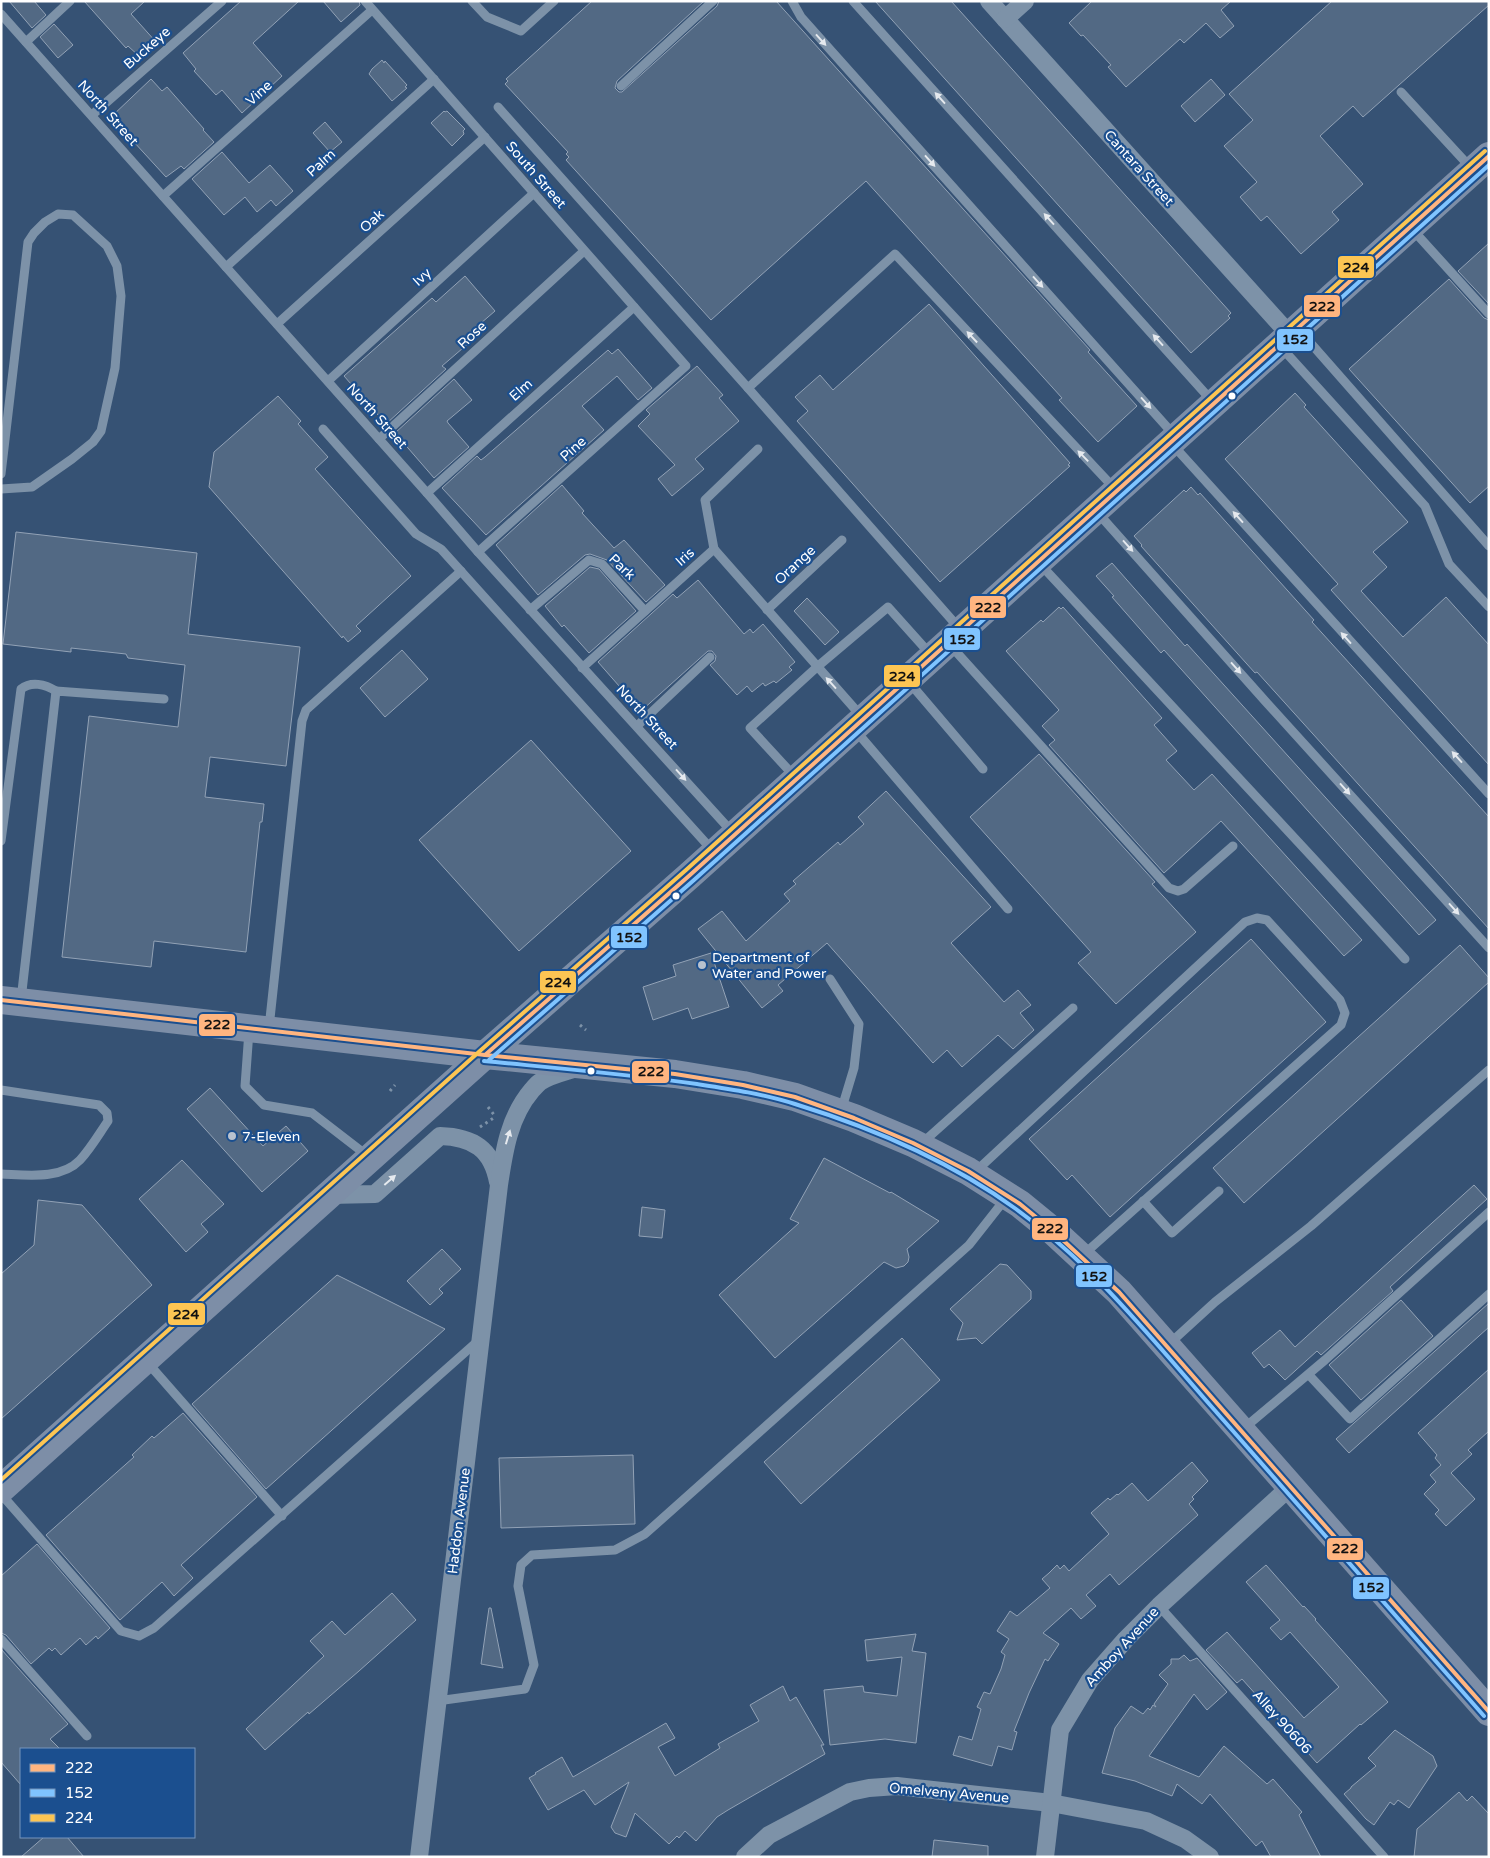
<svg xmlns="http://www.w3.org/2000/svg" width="1490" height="1858" font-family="'Varela Round',sans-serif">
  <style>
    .building { fill: #526984; stroke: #92a2b6 }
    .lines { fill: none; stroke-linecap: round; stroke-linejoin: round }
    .path { stroke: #7d92a8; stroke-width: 3; stroke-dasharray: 2.5 4; stroke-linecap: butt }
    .lane { stroke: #7d92a8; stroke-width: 9 }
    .street { stroke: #7d92a8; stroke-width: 18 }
    .primary { stroke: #7d8ea7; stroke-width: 28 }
    .bus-1-casing { stroke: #1b4f8f; stroke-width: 8 }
    .bus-2-casing { stroke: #1b4f8f; stroke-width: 8 }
    .bus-3-casing { stroke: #1b4f8f; stroke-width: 8 }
    .bus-1 { stroke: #ffb580; stroke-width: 4 }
    .bus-2 { stroke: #80c4ff; stroke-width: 4 }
    .bus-3 { stroke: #fcc553; stroke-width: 4 }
    .oneway { fill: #e5e9ee }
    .bus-dot { fill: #fff; stroke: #1b4f8f; stroke-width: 2 }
    .poi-dot { fill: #b9c2ce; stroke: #1b4f8f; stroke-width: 2 }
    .labels { text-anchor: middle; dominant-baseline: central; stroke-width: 4.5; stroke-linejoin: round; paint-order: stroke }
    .street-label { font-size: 14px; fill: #fff; stroke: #1b4f8f }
    .poi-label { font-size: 14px; fill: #fff; stroke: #1b4f8f; text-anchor: start }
    .line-badge { stroke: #1b4f8f; stroke-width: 2 }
    .pale-badge-label { font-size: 14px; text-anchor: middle; font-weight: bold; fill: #111 }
  </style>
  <rect width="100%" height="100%" fill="#365274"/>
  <g class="building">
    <path d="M9 1H34L46 15 32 28Z"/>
    <path d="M84 1H145L131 14 156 42 140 57 128 46 126 48Z"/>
    <path d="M241 1H299L253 43 282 76 242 113 222 90 216 95 194 71 196 69 183 53Z"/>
    <path d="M323 1H359L360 5 341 22Z"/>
    <path d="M592 1H704L617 81 615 88 619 92H622L717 6 719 1H776L1090 350 1088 352 1137 406 1098 442 1059 400 1062 398 866 181 711 320 566 160 569 157 566 154 568 152 505 84 508 81 506 79Z"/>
    <path d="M875 1H951L1231 313 1228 316 1230 318 1191 353Z"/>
    <path d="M1092 1H1231L1221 10 1234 26 1220 38 1206 23 1184 43 1180 39 1126 87 1108 67 1111 65 1083 35 1081 36 1069 23Z"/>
    <path d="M1332 1H1489V5L1363 117 1353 106 1320 136 1363 184 1332 212 1339 220 1301 254 1267 216 1261 221 1240 197 1257 182 1224 146 1253 120 1229 94Z"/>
    <path d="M54 24 73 45 58 58 40 37Z"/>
    <path d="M382 60 384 63 385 61 407 85 405 87 407 88 392 101 369 74 372 69Z"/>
    <path d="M151 79 162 91 167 87 204 129 203 130 214 142 184 169 181 166 166 177 111 117Z"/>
    <path d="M1211 79 1225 95 1195 122 1181 106Z"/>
    <path d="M444 111 445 112 447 111 465 129 463 131 464 134 452 146 431 123Z"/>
    <path d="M325 122 342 142 330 152 313 133Z"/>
    <path d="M222 152 249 183 270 165 293 191 276 206 271 200 257 212 245 197 224 215 192 179Z"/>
    <path d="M1489 243V304L1458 271Z"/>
    <path d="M465 276 495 311 466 336 470 342 442 366 446 369 386 424 344 376 432 298 436 302Z"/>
    <path d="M1449 279 1484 318 1489 320V486L1470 503 1349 369Z"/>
    <path d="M929 304 1070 463 1068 465 1070 466 940 582 797 421 808 411 795 397 820 375 833 390Z"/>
    <path d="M618 349 652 388 638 400 617 376 582 406 604 430 486 535 442 488 477 456 481 460 485 457 608 350 612 354Z"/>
    <path d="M697 366 723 395 719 398 739 421 695 459 704 469 672 496 658 479 675 465 638 426 650 414 646 410Z"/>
    <path d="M454 379 472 400 447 421 448 423 469 447 434 478 395 433Z"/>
    <path d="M1295 393 1306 405 1304 407 1408 522 1373 552 1387 567 1361 591 1403 637 1446 597 1489 645V765L1331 590 1338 584 1225 459Z"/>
    <path d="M278 396 301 421 298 424 328 457 315 469 411 576 356 626 361 631 348 642 343 636 342 638 209 487 214 452Z"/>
    <path d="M562 485 584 511 582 513 614 548 624 540 665 585 646 602 607 560 590 554 585 555 538 595 496 545Z"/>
    <path d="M1191 487 1198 495 1200 493 1314 620 1312 622 1489 817V929L1257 672 1255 673 1141 546 1142 545 1134 536 1184 490 1186 492Z"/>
    <path d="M16 532 197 553 188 634 300 647 286 766 210 757 205 797 264 804 262 822H260L246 952 154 941 151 967 62 957 89 716 178 727 185 665 128 658 126 654 71 648V652L3 644Z"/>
    <path d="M1112 563 1185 646 1187 644 1436 920 1419 935 1164 650 1161 653 1112 597 1114 596 1096 576Z"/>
    <path d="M590 567 599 569 636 611 589 653 564 625 562 627 545 606Z"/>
    <path d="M698 580 744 634 750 629 753 633 763 624 795 662 789 667 792 670 776 683 774 681 765 686 763 683 752 692 747 686 737 695 710 665 715 661 716 656 712 651H708L641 711 598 662 673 594 677 598Z"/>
    <path d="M807 598 839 632 825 645 794 611Z"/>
    <path d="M1059 607 1061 609 1063 607 1162 718 1154 725 1177 751 1166 760 1194 790 1212 774 1362 940 1344 956 1221 821 1164 873 1049 745 1055 740 1042 726 1059 710 1006 651 1041 620 1043 622Z"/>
    <path d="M402 650 428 679 385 717 360 688Z"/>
    <path d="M531 740 631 851 519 951 419 840Z"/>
    <path d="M1039 754 1155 882 1152 884 1196 932 1116 1004 1078 963 1091 952 970 817Z"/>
    <path d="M886 791 991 907 951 943 1004 1002 1018 990 1031 1005 1020 1013 1034 1030 1013 1049 998 1035 962 1067 947 1050 933 1063 827 943 778 985 783 991 762 1008 698 929 722 911 746 941 790 901 784 894 796 884 793 881 838 842 840 845 864 824 858 817Z"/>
    <path d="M1251 939 1326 1022 1110 1217 1072 1175 1067 1180 1029 1139Z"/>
    <path d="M1460 945 1489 978V982L1244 1203 1213 1168Z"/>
    <path d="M711 953 729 1007 692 1019 688 1008 653 1020 643 987 676 976 673 965Z"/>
    <path d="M210 1088 263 1146 286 1126 308 1151 262 1192 187 1109Z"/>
    <path d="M824 1158 890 1193 891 1192 939 1221 907 1249 909 1257 908 1262 904 1266 896 1268 884 1262 775 1358 719 1295 799 1223 790 1219Z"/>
    <path d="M182 1160 224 1204 201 1224 208 1232 186 1252 139 1199Z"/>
    <path d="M1474 1185 1487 1199 1390 1287 1393 1291 1321 1355 1317 1351 1285 1380 1269 1364 1264 1368 1252 1353 1280 1330 1295 1347Z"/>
    <path d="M38 1200 82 1205 152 1285 1 1419V1274L34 1245Z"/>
    <path d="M642 1207 665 1210 662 1238 639 1236Z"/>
    <path d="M442 1249 461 1269 439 1289 443 1293 430 1305 407 1281Z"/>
    <path d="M1000 1264 1007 1265 1031 1291V1299L982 1344 976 1338 957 1340 963 1323 950 1309Z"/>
    <path d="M337 1275 445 1329 266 1489 192 1404Z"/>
    <path d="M1401 1300 1433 1336 1361 1400 1329 1365Z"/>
    <path d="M1489 1303V1327L1349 1453 1336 1439Z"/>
    <path d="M902 1338 940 1380 801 1504 764 1462Z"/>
    <path d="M1489 1369V1431L1468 1450 1472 1454 1451 1473 1475 1499 1446 1526 1435 1514 1439 1510 1424 1494 1436 1482 1430 1475 1441 1465 1435 1458 1437 1455 1418 1433Z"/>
    <path d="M183 1413 257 1497 181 1565 193 1578 174 1596 162 1582 120 1620 46 1535 134 1457 132 1455 152 1436 154 1438Z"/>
    <path d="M633 1455 635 1524 501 1528 499 1458Z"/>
    <path d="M1192 1462 1208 1481 1192 1497 1194 1499 1189 1504 1198 1515 1119 1585 1110 1574 1086 1595 1096 1606 1081 1619 1071 1608 1043 1633 1059 1644 1048 1661 1045 1659 1029 1693 1014 1731 1017 1732 1012 1750 998 1746 992 1766 953 1755 959 1736 972 1740 981 1709 977 1707 984 1692 990 1694 1001 1669 1005 1655 1001 1652 1009 1639 997 1631 1010 1611 1017 1616 1050 1588 1042 1579 1049 1573 1057 1565 1060 1569 1064 1565 1069 1571 1109 1534 1091 1513 1108 1498 1110 1500 1117 1494 1118 1495 1132 1483 1148 1501Z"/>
    <path d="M37 1544 110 1628 98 1639 96 1636 86 1645 80 1638 61 1655 55 1648 52 1651 49 1648 31 1664 6 1635 1 1633V1576Z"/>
    <path d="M1266 1565 1303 1607 1304 1606 1316 1619 1315 1620 1388 1702 1361 1725 1360 1724 1317 1763 1242 1679 1237 1683 1206 1650 1227 1632 1304 1718 1339 1687 1290 1632 1281 1640 1270 1628 1280 1620 1246 1582Z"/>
    <path d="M392 1593 416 1620 359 1671 309 1714 308 1712 265 1750 246 1729 324 1656 310 1641 332 1621 345 1635Z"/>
    <path d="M489 1608H491L503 1668 481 1664Z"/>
    <path d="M916 1634 912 1651 926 1653 916 1743 885 1739 830 1745 824 1690 863 1686 864 1692 897 1696 902 1657 867 1661 865 1640Z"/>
    <path d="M1 1649 68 1724 50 1739 60 1749H21V1785L1 1762Z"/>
    <path d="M1184 1655 1190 1661 1197 1658 1227 1692 1207 1710 1194 1694 1149 1756 1199 1777 1224 1746 1267 1784 1273 1779 1302 1812 1299 1815 1321 1857H1271L1262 1841 1256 1846 1210 1794 1202 1804 1177 1784 1172 1796 1135 1781 1102 1773 1115 1728 1131 1706 1143 1714 1148 1708 1150 1710 1153 1705 1156 1707 1154 1704 1168 1684 1159 1675 1171 1664V1659H1179Z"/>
    <path d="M783 1686 790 1701 796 1697 824 1745H821L825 1754 728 1810 717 1817 696 1841 685 1831 679 1838 677 1836 669 1844 635 1813 626 1837 615 1833 611 1827 629 1782 595 1805 584 1790 548 1810 529 1778 536 1774 535 1773 562 1757 573 1777 666 1723 675 1738 658 1747 675 1776 720 1748 718 1744 759 1721 750 1705Z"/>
    <path d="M1395 1730 1433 1756 1437 1766 1409 1808 1398 1800 1394 1805 1390 1802 1374 1825 1366 1819 1344 1794 1351 1788V1787L1376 1766 1368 1758Z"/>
    <path d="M1459 1792 1467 1801 1472 1796 1489 1814V1857H1414L1417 1829Z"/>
    <path d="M44 1837H67L84 1857H21Z"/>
    <path d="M934 1840 988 1846V1857H932Z"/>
  </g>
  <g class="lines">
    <g class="path">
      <path d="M580 1025 586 1030"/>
      <path d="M390 1091 395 1085"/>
      <path d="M488 1107 495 1116"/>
      <path d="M480 1127 495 1117"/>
    </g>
    <g class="lane">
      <path d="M365 1 686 366 478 552"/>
      <path d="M472 1 487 17 521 31 554 1"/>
      <path d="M792 1 801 17 1175 436"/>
      <path d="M853 1 1212 401"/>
      <path d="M1 14 427 493 478 552 733 833"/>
      <path d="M26 42 70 1"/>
      <path d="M621 86 713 1"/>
      <path d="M1401 92 1471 168"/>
      <path d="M498 107 748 388"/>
      <path d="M92 115 222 1"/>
      <path d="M163 196 372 10"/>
      <path d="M1412 229 1489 314"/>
      <path d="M226 267 434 79"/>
      <path d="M277 324 485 137"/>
      <path d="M1300 331 1489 546"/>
      <path d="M1280 346 1425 506 1449 564 1489 607"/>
      <path d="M328 381 534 193"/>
      <path d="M323 429 416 534 441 549 713 851"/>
      <path d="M379 439 584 251"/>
      <path d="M1172 444 1489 794"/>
      <path d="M1 474 28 242 34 233 45 222 58 214 73 215 107 246 117 266 121 296 115 368 101 431 93 442 72 459 32 487 1 489"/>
      <path d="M427 493 634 307"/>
      <path d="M1097 512 1266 702 1489 948"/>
      <path d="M714 549 862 717"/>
      <path d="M714 549 705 500 758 449"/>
      <path d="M1040 564 1313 858 1405 959"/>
      <path d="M530 610 589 560 602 564 645 611"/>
      <path d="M767 610 842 540"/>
      <path d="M959 628 748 388 895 254 1115 489"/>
      <path d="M950 645 1169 888 1178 891 1184 889 1233 846"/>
      <path d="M582 668 714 549"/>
      <path d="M909 682 983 769"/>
      <path d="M637 726 710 657"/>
      <path d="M855 730 1008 909"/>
      <path d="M795 777 750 728 817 667 888 607 931 655"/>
      <path d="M1 841 21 689C31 681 45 684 56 691"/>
      <path d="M830 979 859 1024 854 1068 841 1111"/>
      <path d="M21 1000 56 691 164 699"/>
      <path d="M269 1028 302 721 306 710 461 571"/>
      <path d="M249 1031 245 1086 264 1105 312 1113 369 1157"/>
      <path d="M1 1090 99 1105 107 1113 108 1121C99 1134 91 1148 80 1160 61 1180 27 1175 1 1174"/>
      <path d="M921 1144 1073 1008"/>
      <path d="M975 1172 1245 922 1257 918 1267 920 1340 1000 1345 1013 1341 1025 1083 1255"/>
      <path d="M1143 1201 1172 1233 1219 1191"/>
      <path d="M1169 1344 1215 1302 1311 1226 1489 1070"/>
      <path d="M147 1362 282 1516"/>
      <path d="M1309 1375 1350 1419 1489 1294"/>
      <path d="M1243 1429 1325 1360 1489 1212"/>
      <path d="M1 1494 121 1631 139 1636 154 1628 479 1340"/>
      <path d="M1159 1606 1384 1857"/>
      <path d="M1 1639 87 1736"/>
      <path d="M437 1701 525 1689 534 1665 518 1586 521 1565 532 1555 615 1550 645 1534 969 1245 1006 1198"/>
    </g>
    <g class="street">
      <path d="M989 1 1289 334"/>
      <path d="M1005 19 1025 1"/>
      <path d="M329 1195 375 1194 440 1136C473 1137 492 1149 498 1182"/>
      <path d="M419 1857 499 1185C504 1151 509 1117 532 1090 534 1088 537 1084 540 1082 550 1075 565 1072 577 1068"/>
      <path d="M745 1857 769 1835 850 1792 869 1788 897 1786 1051 1803 1146 1821 1185 1839 1210 1857"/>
      <path d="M1045 1857 1060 1730 1090 1680 1126 1639 1159 1606 1290 1487"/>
    </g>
    <g class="primary">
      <path d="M1 1000 485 1055 675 1074 743 1085 795 1097 854 1118 913 1143 968 1171 1020 1204 1053 1231 1119 1292 1489 1712"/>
      <path d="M1 1489 485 1055 690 875 1489 156"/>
    </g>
    <g class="bus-1-casing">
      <g id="bus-1">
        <path d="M1 1000 485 1055 675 1074 743 1085 795 1097 854 1118 913 1143 968 1171 1020 1204 1053 1231 1119 1292 1489 1712"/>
        <path d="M485 1055 690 875 1489 156"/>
      </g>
    </g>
    <g class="bus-2-casing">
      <g id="bus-2">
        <path d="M489 1060 694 880 1489 165"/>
        <path d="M484 1061C555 1068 626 1074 697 1084 730 1089 764 1094 795 1104 873 1128 950 1161 1016 1209 1094 1265 1155 1343 1218 1414 1307 1515 1396 1616 1484 1716"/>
      </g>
    </g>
    <g class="bus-3-casing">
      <path id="bus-3" d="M1 1480 481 1050 686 870 1485 151"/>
    </g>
    <use href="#bus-1" class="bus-1"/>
    <use href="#bus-2" class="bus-2"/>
    <use href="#bus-3" class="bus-3"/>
  </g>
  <defs><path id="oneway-solid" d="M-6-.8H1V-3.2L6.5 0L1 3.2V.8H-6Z" transform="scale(1.25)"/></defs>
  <g class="oneway">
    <use href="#oneway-solid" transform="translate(821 40) rotate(48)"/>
    <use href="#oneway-solid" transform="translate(940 98) rotate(-132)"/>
    <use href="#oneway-solid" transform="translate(930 161) rotate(48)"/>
    <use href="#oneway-solid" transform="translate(1049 219) rotate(-132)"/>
    <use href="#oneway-solid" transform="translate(1038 282) rotate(48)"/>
    <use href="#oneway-solid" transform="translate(972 337) rotate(-133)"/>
    <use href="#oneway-solid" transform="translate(1158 340) rotate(-132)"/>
    <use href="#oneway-solid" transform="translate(1146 403) rotate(48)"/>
    <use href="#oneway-solid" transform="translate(1083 456) rotate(-134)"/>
    <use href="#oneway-solid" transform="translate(1238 517) rotate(-132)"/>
    <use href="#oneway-solid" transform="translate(1128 546) rotate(48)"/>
    <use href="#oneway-solid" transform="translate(1346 638) rotate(-132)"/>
    <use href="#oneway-solid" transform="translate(1236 668) rotate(48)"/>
    <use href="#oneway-solid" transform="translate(831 683) rotate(-132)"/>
    <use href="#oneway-solid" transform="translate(1457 757) rotate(-132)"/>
    <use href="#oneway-solid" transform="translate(681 775) rotate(48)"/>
    <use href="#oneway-solid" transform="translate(1345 789) rotate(48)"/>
    <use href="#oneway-solid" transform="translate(1454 909) rotate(48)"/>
    <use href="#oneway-solid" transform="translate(508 1137) rotate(-73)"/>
    <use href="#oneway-solid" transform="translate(390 1180) rotate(-41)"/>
  </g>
  <g class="bus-dot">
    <circle cx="1232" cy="396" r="4.5"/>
    <circle cx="676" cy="896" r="4.5"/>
    <circle cx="591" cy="1071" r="4.5"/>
  </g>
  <g class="poi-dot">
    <circle cx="702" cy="965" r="5"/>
    <circle cx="232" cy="1136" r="5"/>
  </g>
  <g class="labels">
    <g class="street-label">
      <text transform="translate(147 48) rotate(-41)">Buckeye</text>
      <text transform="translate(259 93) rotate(-42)">Vine</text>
      <text transform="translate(108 113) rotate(48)">North Street</text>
      <text transform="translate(321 163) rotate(-42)">Palm</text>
      <text transform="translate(1139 168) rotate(48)">Cantara Street</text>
      <text transform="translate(536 175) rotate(49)">South Street</text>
      <text transform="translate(372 221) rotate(-42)">Oak</text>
      <text transform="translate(422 277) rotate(-42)">Ivy</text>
      <text transform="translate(472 335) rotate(-43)">Rose</text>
      <text transform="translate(521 390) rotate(-42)">Elm</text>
      <text transform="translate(377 416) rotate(48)">North Street</text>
      <text transform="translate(573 449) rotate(-42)">Pine</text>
      <text transform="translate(685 557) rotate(-42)">Iris</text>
      <text transform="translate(795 565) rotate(-43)">Orange</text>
      <text transform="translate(622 567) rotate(44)">Park</text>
      <text transform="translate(647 717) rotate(47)">North Street</text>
      <text transform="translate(459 1521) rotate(-83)">Haddon Avenue</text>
      <text transform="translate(1122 1647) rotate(-48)">Amboy Avenue</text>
      <text transform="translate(1282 1722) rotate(48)">Alley 90606</text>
      <text transform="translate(949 1793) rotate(5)">Omelveny Avenue</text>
    </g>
    <g class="poi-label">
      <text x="712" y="957">Department of<tspan x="712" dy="16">Water and Power</tspan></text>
      <text x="242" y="1136">7-Eleven</text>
    </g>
  </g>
  <g class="line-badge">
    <rect x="1337" y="255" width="38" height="24" rx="5" fill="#fcc553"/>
    <rect x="1303" y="294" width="38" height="24" rx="5" fill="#ffb580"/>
    <rect x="1276" y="328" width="38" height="24" rx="5" fill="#80c4ff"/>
    <rect x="969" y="595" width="38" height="24" rx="5" fill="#ffb580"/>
    <rect x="943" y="627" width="38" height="24" rx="5" fill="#80c4ff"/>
    <rect x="883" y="664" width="38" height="24" rx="5" fill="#fcc553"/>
    <rect x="610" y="925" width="38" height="24" rx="5" fill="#80c4ff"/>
    <rect x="539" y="970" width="38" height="24" rx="5" fill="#fcc553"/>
    <rect x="198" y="1013" width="38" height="24" rx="5" fill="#ffb580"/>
    <rect x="631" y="1060" width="39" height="24" rx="5" fill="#ffb580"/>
    <rect x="1031" y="1217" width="38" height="24" rx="5" fill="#ffb580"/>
    <rect x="1075" y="1264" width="38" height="24" rx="5" fill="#80c4ff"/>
    <rect x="167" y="1302" width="39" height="24" rx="5" fill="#fcc553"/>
    <rect x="1326" y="1537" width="38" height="24" rx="5" fill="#ffb580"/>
    <rect x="1352" y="1576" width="38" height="24" rx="5" fill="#80c4ff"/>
  </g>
  <g class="pale-badge-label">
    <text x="1356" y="272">224</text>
    <text x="1322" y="311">222</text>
    <text x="1295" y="344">152</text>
    <text x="988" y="612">222</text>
    <text x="962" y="644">152</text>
    <text x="902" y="681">224</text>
    <text x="629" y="942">152</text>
    <text x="558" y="987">224</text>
    <text x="217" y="1029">222</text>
    <text x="651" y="1076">222</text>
    <text x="1050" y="1233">222</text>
    <text x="1094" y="1281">152</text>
    <text x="186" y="1319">224</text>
    <text x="1345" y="1553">222</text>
    <text x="1371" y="1592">152</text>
  </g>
  <rect width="1490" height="1858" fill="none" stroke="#ffffff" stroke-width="5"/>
  <rect x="20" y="1748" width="175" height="90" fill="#1b4f8f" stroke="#7695bc"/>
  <rect x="30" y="1764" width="25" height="8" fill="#ffb580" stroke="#7695bc"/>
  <text x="65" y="1773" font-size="15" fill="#ffffff">222</text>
  <rect x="30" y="1789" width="25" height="8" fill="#80c4ff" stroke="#7695bc"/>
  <text x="65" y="1798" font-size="15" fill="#ffffff">152</text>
  <rect x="30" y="1814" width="25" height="8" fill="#fcc553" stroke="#7695bc"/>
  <text x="65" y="1823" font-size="15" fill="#ffffff">224</text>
</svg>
